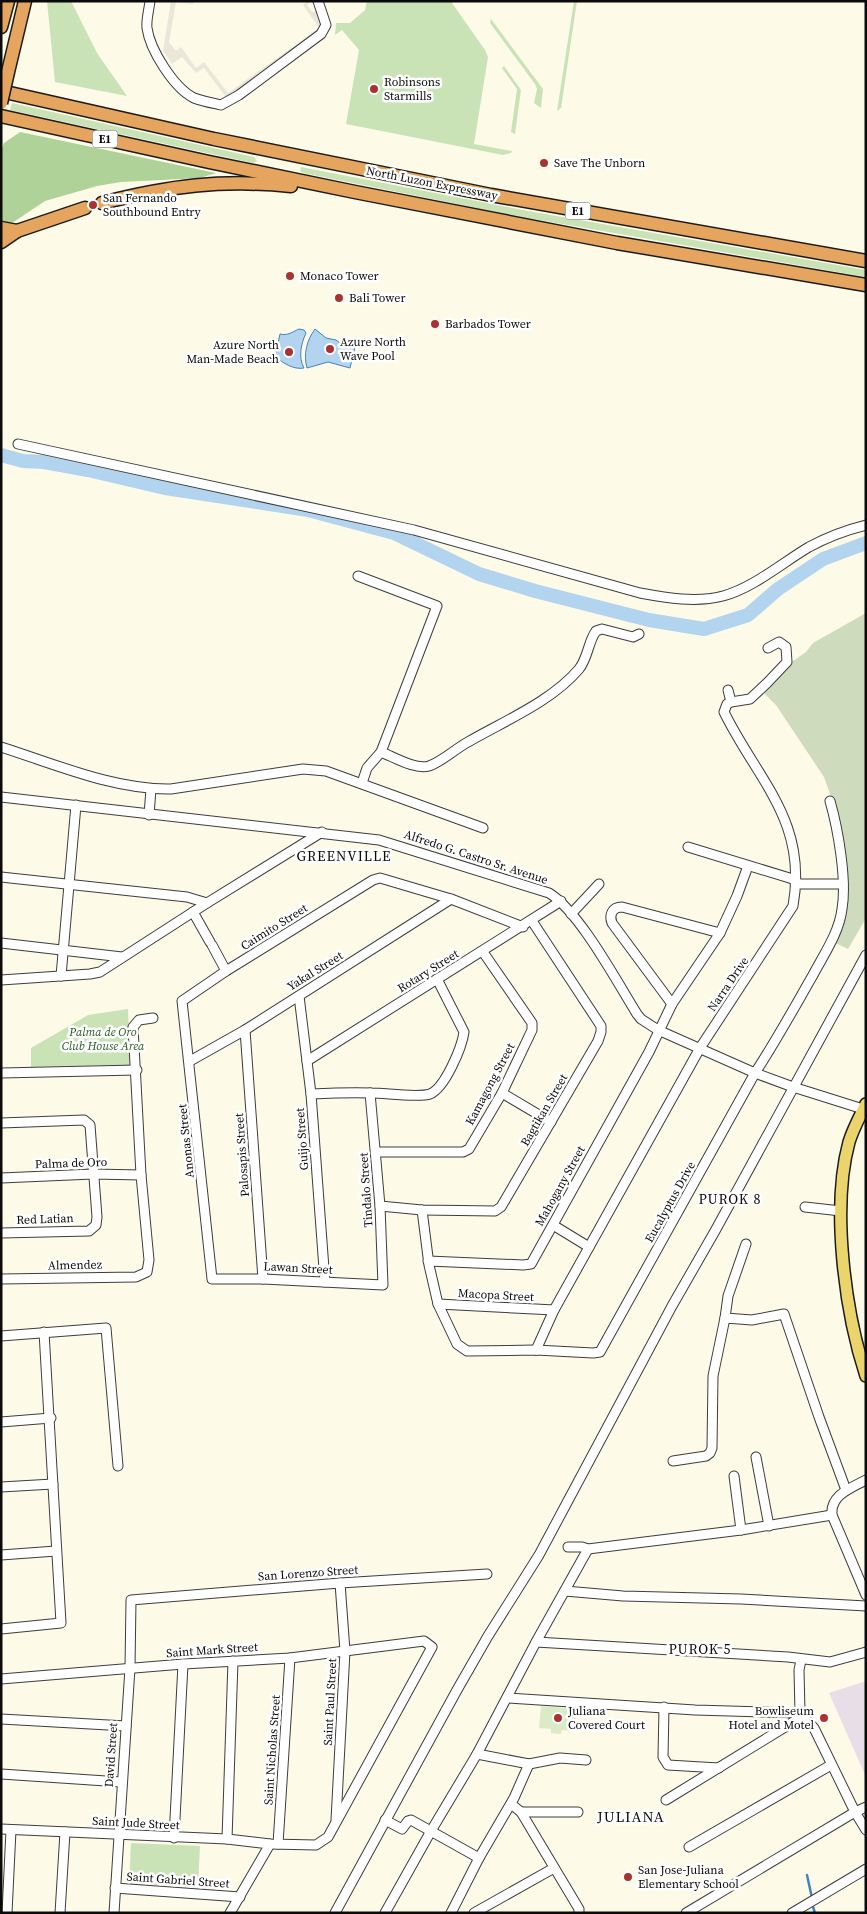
<svg xmlns="http://www.w3.org/2000/svg" width="867" height="1914" font-family="'Source Serif 4',serif">
  <style>
    .industrial { fill: #e8dee8 }
    .green { fill: #cae3b6 }
    .forest { fill: #aed297 }
    .cemetery { fill: #cfdbbd }
    .pitch { fill: #dcebc7 }
    .plaza { fill: #eae7da }
    .water { fill: #b2d4ef; stroke: #4184be }
    .lines { fill: none; stroke-linecap: round; stroke-linejoin: round }
    .stream { stroke: #4184be; stroke-width: 2.5 }
    .river { stroke: #b2d4ef; stroke-width: 14 }
    .minor-casing { stroke: #3d3d3d; stroke-width: 11 }
    .major-casing { stroke: #1b1b1b; stroke-width: 14 }
    .highway-casing { stroke: #1b1b1b; stroke-width: 15 }
    .minor { stroke: #fff; stroke-width: 9 }
    .major { stroke: #ead46b; stroke-width: 11 }
    .highway { stroke: #e5a55e; stroke-width: 12 }
    .highway-bridge-casing { stroke: #1b1b1b; stroke-width: 15; stroke-linecap: butt }
    .highway-bridge { stroke: #e5a55e; stroke-width: 12 }
    .poi-dot { fill: #aa3331; stroke: #fff; stroke-width: 2 }
    .labels { text-anchor: middle; dominant-baseline: central; stroke-width: 5; stroke-linejoin: round; paint-order: stroke }
    .shield { fill: #fff; stroke: #545454; stroke-width: 1 }
    .shield-label { font-size: 11px; font-weight: bold; fill: #0a0a0a }
    .poi-label { font-size: 12px; fill: #0a0a0a; stroke: #fff; text-anchor: start }
    .street-label { font-size: 12px; fill: #0a0a0a; stroke: #fff }
    .park-label { font-size: 12px; font-style: italic; fill: #2a5922; stroke: #fff }
    .neighbourhood-label { font-size: 14px; letter-spacing: 1px; fill: #0a0a0a; stroke: #fff }
    .quarter-label { font-size: 15px; letter-spacing: 1px; fill: #0a0a0a; stroke: #fff }
  </style>
  <rect width="100%" height="100%" fill="#fdfae8"/>
  <path class="industrial" d="M866 1681V1777L829 1693Z"/>
  <g class="green">
    <path d="M47 1H71L97 53 127 96 55 82Z"/>
    <path d="M367 1H454L452 3 485 50 488 57 474 144 512 151 511 153 503 155 346 124 359 50 342 30 335 35 336 23H350L365 10Z"/>
    <path d="M574 1H577L561 108 557 111Z"/>
    <path d="M491 19 543 89 541 108 534 103 537 89 535 84 490 23Z"/>
    <path d="M504 66 521 90 515 134 511 132 517 89 502 68Z"/>
    <path d="M12 103 254 157 257 161 253 163 10 110Z"/>
    <path d="M301 167 528 211 866 270V277L528 218 303 173 300 171Z"/>
    <path d="M128 1009 130 1065 31 1067V1048L88 1015Z"/>
    <path d="M131 1843 200 1846 198 1886 129 1884Z"/>
  </g>
  <path class="forest" d="M20 132 216 173 200 178 121 182 97 186 45 201 9 225 1 224V152L4 143Z"/>
  <path class="cemetery" d="M866 613V918L848 949 833 942 846 914 842 827 824 777 776 705 763 692 789 664 806 652 813 643Z"/>
  <path class="pitch" d="M541 1706 577 1709 575 1731 562 1730 561 1734 551 1733V1729L539 1728Z"/>
  <path class="plaza" d="M171 1H194L193 4 176 2 169 42 176 51 181 47 196 68 204 62 228 93 319 28 303 5 308 1H310L307 5 312 12 316 11 321 19 323 28 233 96 226 97 204 68 196 73 182 57 172 64 163 51Z"/>
  <g class="water">
    <path d="M299 329 304 330 306 333C301 344 298 357 304 368 293 370 284 363 275 357L280 334C288 336 292 332 299 329Z"/>
    <path d="M315 329 326 338 336 340 344 346 355 347 350 368 328 362 307 368C303 354 307 340 315 329Z"/>
  </g>
  <g class="lines">
    <g class="stream">
      <path d="M807 1875 812 1898"/>
      <path d="M812 1904 815 1913"/>
    </g>
    <path class="river" d="M1 455 23 461 44 462 88 470 165 488 308 510 394 533 479 574 535 591 649 620 704 629 748 615 778 589 823 559 866 543"/>
    <g class="minor-casing">
      <g id="minor">
        <path d="M150 1C149 10 146 20 147 28 150 50 174 88 194 98 202 101 212 103 221 105L239 95 321 34 326 25 318 1"/>
        <path d="M18 444 414 530 640 593C667 598 696 603 723 596 753 588 782 563 809 547 827 537 846 530 866 525"/>
        <path d="M358 576 437 606 381 752 367 768 362 783"/>
        <path d="M728 690 731 702"/>
        <path d="M1 747C55 764 114 790 171 789L303 769 326 771 483 828"/>
        <path d="M381 752C394 757 415 770 429 766 443 761 455 749 468 742 504 721 551 702 579 669 588 658 588 642 596 631L602 629 633 637 639 634"/>
        <path d="M1 797 379 840 549 893C579 911 617 982 637 1014L641 1019 658 1030 755 1073 793 1087 863 1109"/>
        <path d="M149 815 151 789"/>
        <path d="M688 847 796 880"/>
        <path d="M1 877 187 897 207 903"/>
        <path d="M796 884H843"/>
        <path d="M193 912 210 942"/>
        <path d="M571 914 599 884"/>
        <path d="M1 943 122 957"/>
        <path d="M212 945 226 971"/>
        <path d="M61 976 76 805"/>
        <path d="M1 980 90 974 100 972 207 903 322 832"/>
        <path d="M299 996 311 1094 325 1282"/>
        <path d="M672 1004 612 923C609 915 612 907 622 907L720 933"/>
        <path d="M245 1030 263 1279"/>
        <path d="M190 1061 245 1030 451 899"/>
        <path d="M307 1061 561 901"/>
        <path d="M1 1073 137 1070"/>
        <path d="M370 1093 380 1206 383 1285 263 1279H212L182 1001 226 971 373 880 380 878 451 899 523 927"/>
        <path d="M502 1093 551 1122"/>
        <path d="M311 1094C331 1093 352 1092 372 1093 385 1093 418 1098 430 1094 445 1088 462 1047 464 1032L437 979"/>
        <path d="M1 1123 84 1120 90 1125 97 1217 96 1225 89 1231 1 1233"/>
        <path d="M376 1152H463L469 1149 502 1093 532 1030V1023L483 952"/>
        <path d="M1 1178 93 1174 141 1175"/>
        <path d="M380 1206 422 1210 495 1211 501 1207 598 1041 601 1032V1026L532 921"/>
        <path d="M805 1207 841 1211"/>
        <path d="M422 1210 429 1265 438 1304 457 1344 467 1351 536 1350 593 1353 600 1352 755 1073C776 1041 794 1008 813 975 824 954 839 933 842 909 847 880 838 829 830 801"/>
        <path d="M553 1225 589 1247"/>
        <path d="M428 1261 523 1265 531 1264 649 1052 672 1004 720 933 737 896 748 866"/>
        <path d="M1 1279 136 1277 147 1272 149 1260 141 1175 133 1027 139 1020 153 1018"/>
        <path d="M438 1304 554 1310"/>
        <path d="M725 1318 728 1296 746 1244"/>
        <path d="M1 1336 106 1328 118 1466"/>
        <path d="M536 1350 554 1310 700 1048 793 906C808 821 758 781 724 712L727 704 731 702 750 699 767 683 787 662 786 647 779 642 768 648"/>
        <path d="M1 1422 51 1418"/>
        <path d="M756 1457 769 1526"/>
        <path d="M673 1461 706 1456 710 1453 712 1448 713 1376 725 1318 752 1320 784 1314 819 1417 846 1490"/>
        <path d="M734 1476 741 1530"/>
        <path d="M866 1480C851 1488 830 1495 832 1515L866 1595"/>
        <path d="M1 1487 53 1484"/>
        <path d="M568 1547H582L588 1549 741 1530 832 1515"/>
        <path d="M1 1555 56 1551"/>
        <path d="M565 1591 623 1596 741 1599 866 1606"/>
        <path d="M1 1629 61 1623 44 1332"/>
        <path d="M536 1642 788 1657 830 1662 866 1652"/>
        <path d="M1 1679 183 1664 290 1658 424 1641 432 1647 328 1837 316 1845 270 1844 227 1839 1 1829"/>
        <path d="M507 1698 695 1710 800 1713 814 1728 855 1812 866 1830"/>
        <path d="M664 1707 663 1757 668 1765 719 1768"/>
        <path d="M800 1713 799 1670 801 1660"/>
        <path d="M1 1719 126 1726"/>
        <path d="M477 1754 529 1764 560 1758 586 1760"/>
        <path d="M1 1774 121 1782"/>
        <path d="M666 1800 803 1716"/>
        <path d="M511 1804 521 1812 579 1909V1913"/>
        <path d="M521 1812H578"/>
        <path d="M336 1820 345 1651 340 1583"/>
        <path d="M385 1820 402 1829 408 1821 411 1820 479 1858"/>
        <path d="M174 1838 183 1664"/>
        <path d="M227 1839 233 1661"/>
        <path d="M278 1844 290 1658"/>
        <path d="M689 1847 831 1765"/>
        <path d="M115 1888 240 1897"/>
        <path d="M7 1913 11 1830"/>
        <path d="M60 1913 65 1832"/>
        <path d="M114 1913 130 1668 131 1600 340 1583 487 1574"/>
        <path d="M230 1913 270 1844"/>
        <path d="M335 1913 457 1690 488 1636 539 1555 672 1306 715 1231 866 955"/>
        <path d="M385 1913 431 1831 477 1754 536 1642 588 1549"/>
        <path d="M451 1913 479 1858 514 1798 529 1764"/>
        <path d="M474 1913 554 1868"/>
        <path d="M686 1913 855 1812 866 1807"/>
        <path d="M792 1913 866 1869"/>
      </g>
    </g>
    <g class="major-casing">
      <path id="major" d="M866 1104C860 1116 853 1129 849 1142 831 1208 845 1312 866 1376"/>
    </g>
    <g class="highway-casing">
      <g id="highway">
        <path d="M1 27 8 1"/>
        <path d="M8 72 25 1"/>
        <path d="M1 91 214 139 491 195 866 261"/>
        <path d="M1 116 209 162 355 192 617 243 866 285"/>
        <path d="M102 203C169 186 221 179 291 186"/>
        <path d="M1 228 17 231"/>
        <path d="M1 242 17 231 85 208"/>
      </g>
    </g>
    <use href="#minor" class="minor"/>
    <use href="#major" class="major"/>
    <use href="#highway" class="highway"/>
    <g class="highway-bridge-casing">
      <path id="highway-bridge" d="M1 103 8 72"/>
    </g>
    <use href="#highway-bridge" class="highway-bridge"/>
  </g>
  <g class="poi-dot">
    <circle cx="374" cy="89" r="5"/>
    <circle cx="544" cy="163" r="5"/>
    <circle cx="93" cy="205" r="5"/>
    <circle cx="290" cy="276" r="5"/>
    <circle cx="339" cy="298" r="5"/>
    <circle cx="435" cy="324" r="5"/>
    <circle cx="330" cy="349" r="5"/>
    <circle cx="289" cy="352" r="5"/>
    <circle cx="558" cy="1718" r="5"/>
    <circle cx="824" cy="1718" r="5"/>
    <circle cx="628" cy="1877" r="5"/>
  </g>
  <g class="labels">
    <g class="shield">
      <rect x="92.5" y="130.5" width="25" height="17" rx="4"/>
      <rect x="565.5" y="202.5" width="25" height="17" rx="4"/>
    </g>
    <g class="shield-label">
      <text x="105" y="139">E1</text>
      <text x="578" y="211">E1</text>
    </g>
    <g class="poi-label">
      <text x="384" y="82">Robinsons<tspan x="384" dy="14">Starmills</tspan></text>
      <text x="554" y="163">Save The Unborn</text>
      <text x="103" y="198">San Fernando<tspan x="103" dy="14">Southbound Entry</tspan></text>
      <text x="300" y="276">Monaco Tower</text>
      <text x="349" y="298">Bali Tower</text>
      <text x="445" y="324">Barbados Tower</text>
      <text x="340" y="342">Azure North<tspan x="340" dy="14">Wave Pool</tspan></text>
      <text x="279" y="345" text-anchor="end">Azure North<tspan x="279" dy="14">Man-Made Beach</tspan></text>
      <text x="568" y="1711">Juliana<tspan x="568" dy="14">Covered Court</tspan></text>
      <text x="814" y="1711" text-anchor="end">Bowliseum<tspan x="814" dy="14">Hotel and Motel</tspan></text>
      <text x="638" y="1870">San Jose-Juliana<tspan x="638" dy="14">Elementary School</tspan></text>
    </g>
    <g class="street-label">
      <text transform="translate(432 183) rotate(11)">North Luzon Expressway</text>
      <text transform="translate(476 857) rotate(18)">Alfredo G. Castro Sr. Avenue</text>
      <text transform="translate(274 927) rotate(-32)">Caimito Street</text>
      <text transform="translate(315 971) rotate(-32)">Yakal Street</text>
      <text transform="translate(428 971) rotate(-32)">Rotary Street</text>
      <text transform="translate(728 984) rotate(-56)">Narra Drive</text>
      <text transform="translate(490 1084) rotate(-62)">Kamagong Street</text>
      <text transform="translate(544 1110) rotate(-60)">Bagtikan Street</text>
      <text transform="translate(302 1139) rotate(-94)">Guijo Street</text>
      <text transform="translate(186 1141) rotate(-96)">Anonas Street</text>
      <text transform="translate(242 1155) rotate(-94)">Palosapis Street</text>
      <text transform="translate(71 1163) rotate(-2)">Palma de Oro</text>
      <text transform="translate(560 1186) rotate(-61)">Mahogany Street</text>
      <text transform="translate(366 1190) rotate(-94)">Tindalo Street</text>
      <text transform="translate(670 1202) rotate(-61)">Eucalyptus Drive</text>
      <text transform="translate(45 1219) rotate(-2)">Red Latian</text>
      <text transform="translate(75 1265) rotate(-1)">Almendez</text>
      <text transform="translate(298 1268) rotate(3)">Lawan Street</text>
      <text transform="translate(496 1295) rotate(3)">Macopa Street</text>
      <text transform="translate(308 1573) rotate(-4)">San Lorenzo Street</text>
      <text transform="translate(212 1650) rotate(-4)">Saint Mark Street</text>
      <text transform="translate(330 1702) rotate(-87)">Saint Paul Street</text>
      <text transform="translate(272 1750) rotate(-86)">Saint Nicholas Street</text>
      <text transform="translate(111 1755) rotate(-86)">David Street</text>
      <text transform="translate(136 1823) rotate(3)">Saint Jude Street</text>
      <text transform="translate(178 1880) rotate(4)">Saint Gabriel Street</text>
    </g>
    <g class="park-label">
      <text x="103" y="1032">Palma de Oro<tspan x="103" dy="14">Club House Area</tspan></text>
    </g>
    <g class="neighbourhood-label">
      <text x="344" y="856">GREENVILLE</text>
      <text x="730" y="1199">PUROK 8</text>
      <text x="700" y="1649">PUROK 5</text>
    </g>
    <g class="quarter-label">
      <text x="631" y="1816">JULIANA</text>
    </g>
  </g>
  <rect width="867" height="1914" fill="none" stroke="#0a0a0a" stroke-width="5"/>
</svg>
